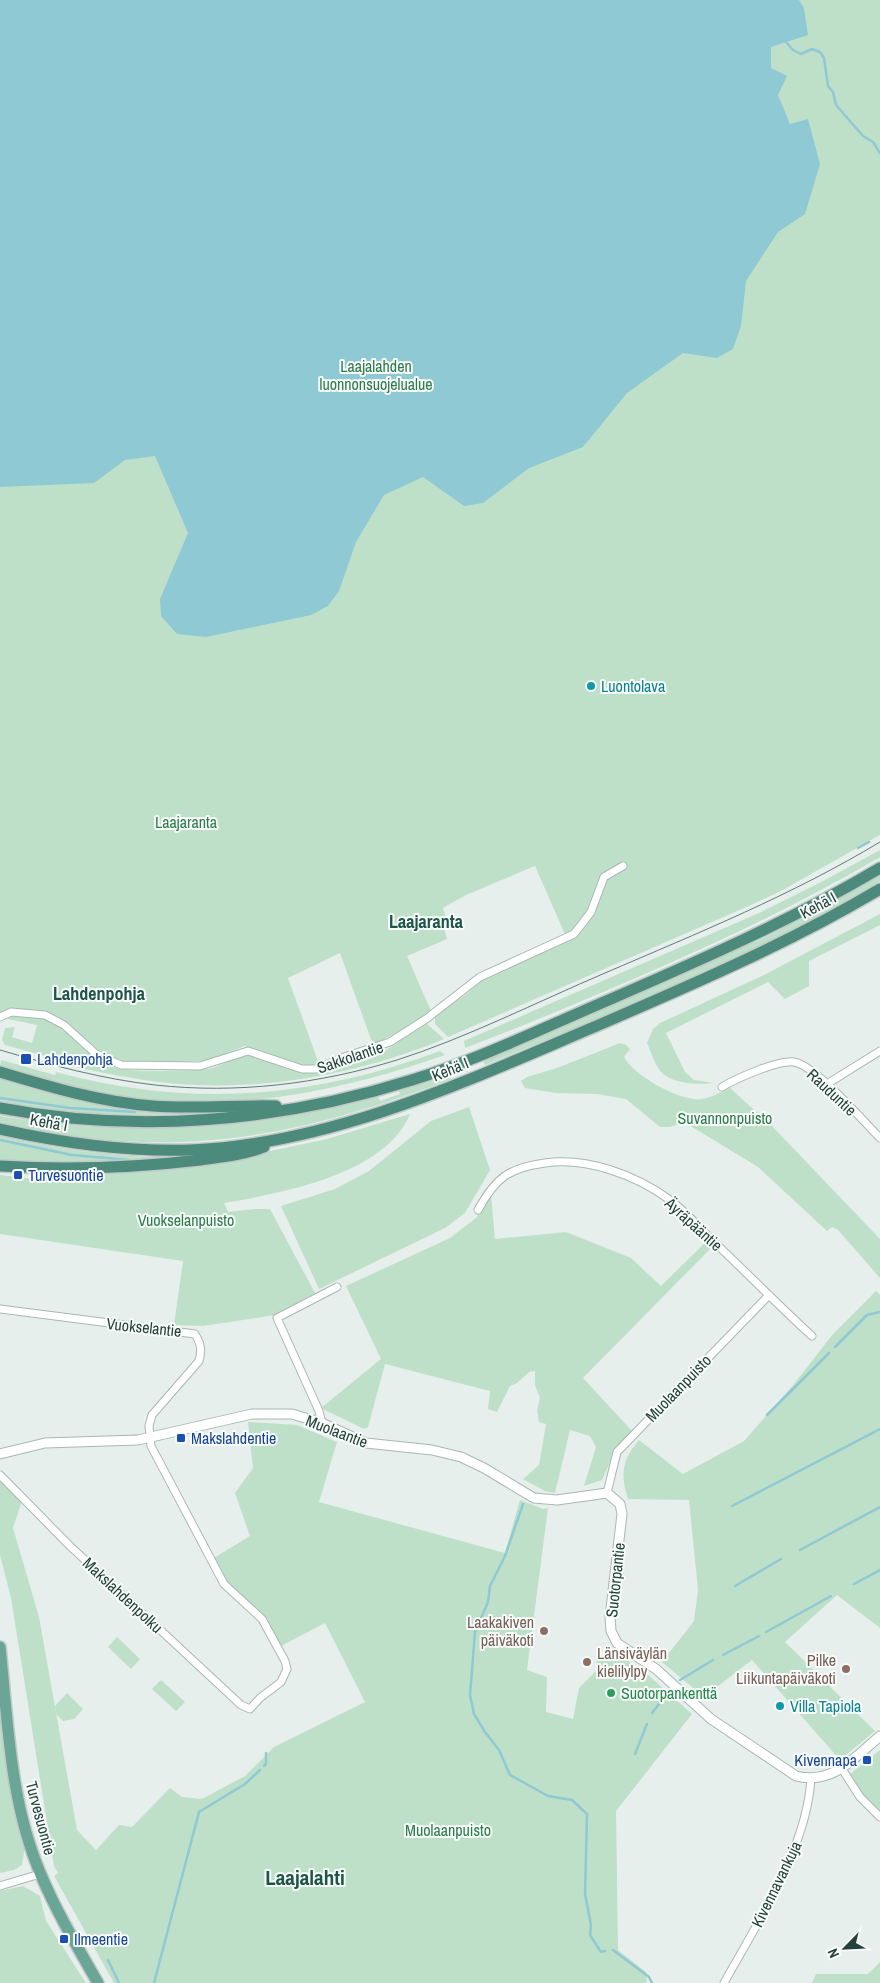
<svg xmlns="http://www.w3.org/2000/svg" width="880" height="1983" font-family="'Archivo Narrow',sans-serif">
  <style>
    .green { fill: #bfe0c8 }
    .water { fill: #8ec9d4 }
    .lines { fill: none; stroke-linecap: round; stroke-linejoin: round }
    .stream { stroke: #8ec9d4; stroke-width: 2.5 }
    .minor-casing { stroke: #a8b8b2; stroke-width: 9 }
    .tertiary-casing { stroke: #a8b8b2; stroke-width: 11 }
    .primary-casing { stroke: #c2cac8; stroke-width: 14 }
    .trunk-casing { stroke: #c2cac8; stroke-width: 14 }
    .minor { stroke: #fff; stroke-width: 7 }
    .tertiary { stroke: #fff; stroke-width: 9 }
    .primary { stroke: #6aa596; stroke-width: 11 }
    .trunk { stroke: #4c8a7c; stroke-width: 11 }
    .tram { stroke: #5f7d75; stroke-width: 1 }
    .culture-dot { fill: #0f9aa8; stroke: #f7fbf9; stroke-width: 2 }
    .transit-dot { fill: #1a4fb4; stroke: #f7fbf9; stroke-width: 2 }
    .education-dot { fill: #8d6e63; stroke: #f7fbf9; stroke-width: 2 }
    .leisure-dot { fill: #2e9e5b; stroke: #f7fbf9; stroke-width: 2 }
    .labels { text-anchor: middle; dominant-baseline: central; stroke-width: 4; stroke-linejoin: round; paint-order: stroke }
    .park-label { font-size: 16px; fill: #2d7a4b; stroke: #f7fbf9 }
    .culture-label { font-size: 16px; fill: #0d838f; stroke: #f7fbf9; text-anchor: start }
    .street-label { font-size: 16px; fill: #24423a; stroke: #f7fbf9 }
    .transit-label { font-size: 16px; fill: #164399; stroke: #f7fbf9; text-anchor: start }
    .education-label { font-size: 16px; fill: #785e54; stroke: #f7fbf9; text-anchor: end }
    .leisure-label { font-size: 16px; fill: #27864d; stroke: #f7fbf9; text-anchor: start }
    .neighbourhood-label { font-size: 18px; font-weight: bold; fill: #1f5548; stroke: #f7fbf9 }
    .district-label { font-size: 21px; font-weight: bold; fill: #1f5548; stroke: #f7fbf9 }
  </style>
  <rect width="100%" height="100%" fill="#e6efeb"/>
  <g class="green">
    <path d="M0 0H880V835L781 891 751 905 448 1037 435 1024V1015L464 996 482 980 525 959 568 941 535 866 466 895 443 908 448 925 444 928 447 939 407 956 431 1011 406 1028 373 1045 340 953 288 978 319 1064 309 1068 245 1046 205 1061H122L102 1053 65 1021 49 1013 13 1009 0 1012Z"/>
    <path d="M880 850V857C804 902 725 939 645 974 585 1000 526 1025 465 1048L464 1041 759 913 825 880Z"/>
    <path d="M880 876V881C756 956 619 1010 485 1065L483 1061 762 939Z"/>
    <path d="M880 914V925L809 961V986L785 999 768 982 666 1033 685 1072 694 1080 714 1083C700 1085 672 1084 661 1072 655 1065 651 1052 647 1043L653 1029 660 1023 764 975Z"/>
    <path d="M16 1015C25 1016 37 1015 46 1019 76 1031 87 1063 122 1069 141 1072 188 1071 207 1069 223 1067 234 1054 251 1055L295 1071 314 1073 347 1060 386 1050 426 1023 444 1039C358 1075 252 1094 159 1082 125 1078 92 1070 58 1064L59 1060 5 1045 2 1040 5 1028 15 1027 12 1037 32 1043 37 1025 8 1019 9 1016Z"/>
    <path d="M620 1043 626 1045 630 1049 624 1057C633 1075 680 1102 701 1099 710 1098 721 1092 730 1088L772 1126 880 1239V1278L838 1230 832 1227 827 1231 758 1167 684 1122 670 1127H660L626 1099 597 1094 556 1093 525 1088 521 1081 527 1077 557 1068Z"/>
    <path d="M440 1051 445 1055C340 1092 225 1115 114 1096 75 1089 38 1078 0 1068L1 1060 55 1075 56 1072C189 1108 311 1099 440 1051Z"/>
    <path d="M449 1075 451 1079C292 1140 168 1162 0 1122V1116C126 1138 254 1129 378 1097L380 1101 400 1094 399 1091Z"/>
    <path d="M0 1076 184 1111V1114C122 1116 61 1114 0 1101Z"/>
    <path d="M469 1107 490 1170 465 1213 445 1228 319 1289 281 1206 335 1189 369 1171 431 1121Z"/>
    <path d="M410 1114C385 1175 281 1193 224 1203L228 1212 254 1209H270L315 1293 275 1315 203 1326 174 1325 183 1261 0 1234V1175L33 1179V1174L49 1172 247 1156 327 1139Z"/>
    <path d="M0 1136C56 1149 110 1156 167 1158L108 1165 0 1161Z"/>
    <path d="M491 1195 495 1239 566 1232 631 1258 661 1286 709 1239 714 1245 583 1378 633 1432 614 1453 602 1480 584 1486 596 1447 590 1436 570 1430 555 1493 545 1491 523 1479 539 1465 546 1424 539 1422 537 1410 540 1398 535 1385V1371L529 1372 517 1383 510 1386 497 1412 488 1409 490 1391 385 1364 368 1427 364 1429 321 1408 381 1359 346 1286 450 1238 476 1218Z"/>
    <path d="M876 1291 880 1295V1628L837 1595 785 1642 875 1731 840 1760 752 1660 704 1697 662 1662 694 1621 698 1590 689 1500 628 1499C620 1474 622 1460 639 1440L683 1474 744 1441 794 1384 833 1334Z"/>
    <path d="M248 1422 297 1425 337 1442 319 1502 505 1553 520 1500 543 1509 548 1508 527 1670 547 1677 546 1712 573 1719 579 1688 596 1671 597 1659 602 1658 600 1656 620 1655 647 1674 692 1714 616 1811 618 1950 646 1972 647 1983H114L54 1876 58 1873 54 1866 11 1598 0 1555V1477L22 1501 13 1528 39 1617 77 1830 96 1850 119 1825 132 1827 170 1788 182 1797 202 1799 245 1776 274 1747 365 1702 325 1623 281 1646 263 1616 228 1583 214 1558 250 1536 235 1493 253 1468Z"/>
    <path d="M117 1637 140 1659 131 1669 108 1647Z"/>
    <path d="M161 1680 185 1702 176 1711 152 1689Z"/>
    <path d="M67 1693 83 1709 74 1719 63 1721 56 1714 55 1706Z"/>
    <path d="M0 1715 11 1798 25 1846 22 1865 14 1870 0 1873Z"/>
    <path d="M880 1750V1813L862 1795 849 1775Z"/>
    <path d="M23 1886 40 1896 46 1921 86 1983H0V1891Z"/>
    <path d="M880 1962V1983H812L816 1974H868Z"/>
  </g>
  <path class="water" d="M0 0H799L804 8 808 35 771 47V68L787 76 778 95 790 124 808 119 820 164 805 214 778 232 746 281 741 326 733 349 717 358 683 353 627 393 583 447 529 468 483 503 464 506 423 477 384 495 356 542 339 591 328 606 311 615 206 637 177 634 161 616 160 599 188 533 155 456 125 460 94 483 0 487Z"/>
  <g class="lines">
    <g class="stream">
      <path d="M786 42 793 50 801 54 812 49 820 52 824 58 828 86 833 92 836 105 863 136 873 142 880 153"/>
      <path d="M858 848 869 842"/>
      <path d="M0 1098 70 1108 135 1112"/>
      <path d="M0 1140 72 1155 129 1160"/>
      <path d="M835 1347 867 1315 880 1312"/>
      <path d="M767 1415 829 1353"/>
      <path d="M523 1504 505 1556 490 1586 488 1602 475 1632 470 1695 474 1714 485 1732 499 1750 510 1775 548 1796 572 1800 587 1814 585 1894 591 1925 590 1935 601 1952 605 1951"/>
      <path d="M732 1506 880 1429"/>
      <path d="M800 1550 880 1507"/>
      <path d="M854 1584 880 1570"/>
      <path d="M735 1586 781 1559"/>
      <path d="M766 1632 831 1596"/>
      <path d="M723 1655 759 1636"/>
      <path d="M680 1680 713 1660"/>
      <path d="M652 1713 668 1692"/>
      <path d="M635 1754 647 1724"/>
      <path d="M264 1766 266 1764V1753"/>
      <path d="M613 1950 649 1977 652 1983"/>
      <path d="M108 1960 119 1983"/>
      <path d="M154 1983 199 1812 245 1784 260 1770"/>
    </g>
    <g class="minor-casing">
      <g id="minor">
        <path d="M0 1017 11 1012 45 1015 64 1025 96 1054 121 1065 200 1066 248 1051 302 1069H317L341 1058 390 1042 426 1019 480 977 574 934 591 912 604 877 623 866"/>
        <path d="M827 1084 880 1051"/>
        <path d="M722 1087C737 1078 778 1060 794 1062 815 1065 863 1121 880 1138"/>
        <path d="M478 1210C496 1177 509 1168 545 1163 587 1157 636 1175 670 1200 685 1211 698 1226 711 1239 745 1271 778 1305 812 1336"/>
        <path d="M0 1309 195 1334C201 1344 202 1350 199 1361L152 1415 149 1426 151 1446 224 1584 262 1619 285 1661 287 1669 281 1682 260 1698 250 1709 241 1705 70 1546 0 1475"/>
        <path d="M322 1423 319 1411 277 1318 337 1287"/>
        <path d="M607 1493 617 1452 769 1295"/>
        <path d="M842 1769 860 1797 880 1817"/>
        <path d="M0 1886 40 1874"/>
        <path d="M724 1983C757 1923 807 1849 811 1778"/>
      </g>
    </g>
    <g class="tertiary-casing">
      <path id="tertiary" d="M0 1454 45 1443 138 1440 252 1414H292L322 1423 366 1443 432 1450 461 1457 484 1468 534 1498 557 1500 607 1493 620 1504 622 1514 610 1617 611 1631 617 1643 656 1669 711 1719 796 1776C833 1785 854 1758 880 1736"/>
    </g>
    <g class="primary-casing">
      <path id="primary" d="M0 1647C8 1724 10 1803 41 1875 57 1913 78 1948 98 1983"/>
    </g>
    <g class="trunk-casing">
      <g id="trunk">
        <path d="M0 1072C50 1087 100 1102 153 1106 194 1109 235 1105 276 1106"/>
        <path d="M0 1108C136 1134 279 1122 412 1080 480 1059 545 1027 611 999 703 959 794 919 880 868"/>
        <path d="M0 1129C63 1143 126 1152 191 1150 334 1144 471 1079 601 1024 696 983 791 942 880 889"/>
        <path d="M0 1166C67 1170 133 1168 200 1160 221 1157 244 1155 264 1147"/>
      </g>
    </g>
    <use href="#minor" class="minor"/>
    <use href="#tertiary" class="tertiary"/>
    <use href="#primary" class="primary"/>
    <use href="#trunk" class="trunk"/>
    <path class="tram" d="M0 1050C51 1065 102 1079 155 1085 237 1094 319 1084 397 1060 466 1038 537 1002 605 973 698 933 792 895 880 842"/>
  </g>
  <g class="culture-dot">
    <circle cx="591" cy="686" r="5"/>
    <circle cx="780" cy="1706" r="5"/>
  </g>
  <g class="transit-dot">
    <rect x="20" y="1053" width="12" height="12" rx="2.5"/>
    <rect x="13" y="1170" width="10" height="10" rx="2.5"/>
    <rect x="176" y="1433" width="10" height="10" rx="2.5"/>
    <rect x="862" y="1755" width="10" height="10" rx="2.5"/>
    <rect x="59" y="1934" width="10" height="10" rx="2.5"/>
  </g>
  <g class="education-dot">
    <circle cx="544" cy="1631" r="5"/>
    <circle cx="587" cy="1662" r="5"/>
    <circle cx="846" cy="1669" r="5"/>
  </g>
  <circle class="leisure-dot" cx="611" cy="1693" r="5"/>
  <g class="labels">
    <g class="park-label">
      <text x="376" y="366">Laajalahden<tspan x="376" dy="18">luonnonsuojelualue</tspan></text>
      <text x="186" y="822">Laajaranta</text>
      <text x="725" y="1118">Suvannonpuisto</text>
      <text x="186" y="1220">Vuokselanpuisto</text>
      <text x="448" y="1830">Muolaanpuisto</text>
    </g>
    <g class="culture-label">
      <text x="601" y="686">Luontolava</text>
      <text x="790" y="1706">Villa Tapiola</text>
    </g>
    <g class="street-label">
      <text transform="translate(818 905) rotate(-28)">Kehä I</text>
      <text transform="translate(350 1057) rotate(-19)">Sakkolantie</text>
      <text transform="translate(450 1069) rotate(-22)">Kehä I</text>
      <text transform="translate(832 1092) rotate(43)">Rauduntie</text>
      <text transform="translate(49 1122) rotate(10)">Kehä I</text>
      <text transform="translate(694 1224) rotate(42)">Äyräpääntie</text>
      <text transform="translate(144 1327) rotate(6)">Vuokselantie</text>
      <text transform="translate(678 1388) rotate(-46)">Muolaanpuisto</text>
      <text transform="translate(337 1431) rotate(21)">Muolaantie</text>
      <text transform="translate(615 1580) rotate(-84)">Suotorpantie</text>
      <text transform="translate(123 1595) rotate(43)">Makslahdenpolku</text>
      <text transform="translate(41 1818) rotate(75)">Turvesuontie</text>
      <text transform="translate(776 1884) rotate(-64)">Kivennavankuja</text>
    </g>
    <g class="transit-label">
      <text x="37" y="1059">Lahdenpohja</text>
      <text x="28" y="1175">Turvesuontie</text>
      <text x="191" y="1438">Makslahdentie</text>
      <text x="857" y="1760" text-anchor="end">Kivennapa</text>
      <text x="74" y="1939">Ilmeentie</text>
    </g>
    <g class="education-label">
      <text x="534" y="1622">Laakakiven<tspan x="534" dy="18">päiväkoti</tspan></text>
      <text x="597" y="1653" text-anchor="start">Länsiväylän<tspan x="597" dy="18">kielilylpy</tspan></text>
      <text x="836" y="1660">Pilke<tspan x="836" dy="18">Liikuntapäiväkoti</tspan></text>
    </g>
    <g class="leisure-label">
      <text x="621" y="1693">Suotorpankenttä</text>
    </g>
    <g class="neighbourhood-label">
      <text x="426" y="921">Laajaranta</text>
      <text x="99" y="993">Lahdenpohja</text>
    </g>
    <g class="district-label">
      <text x="305" y="1877">Laajalahti</text>
    </g>
  </g>
  <g transform="translate(845 1948) rotate(246)" stroke="#f7fbf9" stroke-width="4" paint-order="stroke">
  <path d="M0-4L9 19L0 12L-9 19Z" fill="#24423a"/>
  <text y="-8" font-size="14" font-weight="bold" text-anchor="middle" fill="#24423a">N</text>
  </g>
</svg>
